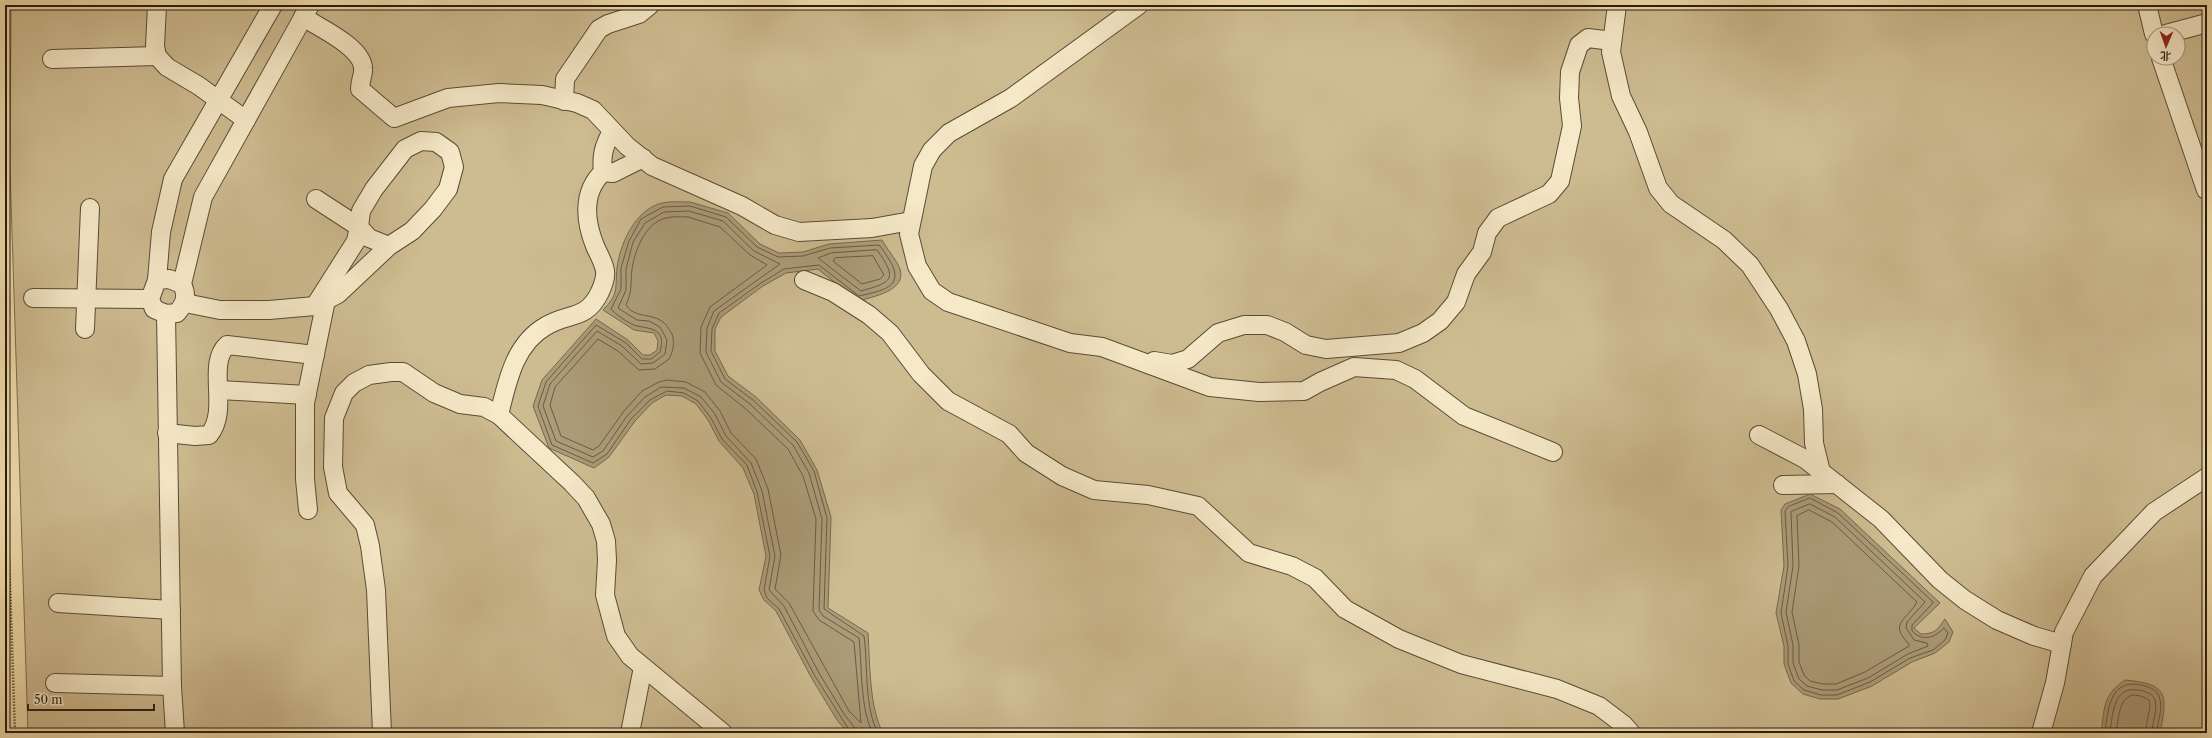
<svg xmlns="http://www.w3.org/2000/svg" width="2212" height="738" font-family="'Libre Caslon Text','Noto Serif SC',serif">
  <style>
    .green { fill: #cebc91; stroke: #796c52; fill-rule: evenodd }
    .water { fill: #ab9b77; stroke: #75684f }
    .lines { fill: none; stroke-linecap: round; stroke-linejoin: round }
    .shore { stroke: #685c45; stroke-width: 1 }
    .minor-casing { stroke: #574c39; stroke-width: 20 }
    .path { stroke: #241c13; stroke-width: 2.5; stroke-dasharray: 1 2; stroke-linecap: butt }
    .minor { stroke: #f6e9c8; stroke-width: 18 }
  </style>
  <rect width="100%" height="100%" fill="#f1ddab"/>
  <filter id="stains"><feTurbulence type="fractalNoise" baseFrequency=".005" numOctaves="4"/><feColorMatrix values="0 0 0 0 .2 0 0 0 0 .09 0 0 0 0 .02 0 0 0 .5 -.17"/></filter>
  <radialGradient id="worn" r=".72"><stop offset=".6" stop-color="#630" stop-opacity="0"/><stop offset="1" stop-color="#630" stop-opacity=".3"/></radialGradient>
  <path class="green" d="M11 5H2207V733H28L10 169ZM2154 34H2178V58H2154Z"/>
  <g class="water">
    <path d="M690 202 728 213 760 244 779 253 803 252 829 244 882 240C887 249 896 259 900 269 907 291 872 297 858 301L818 269 786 273 763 286 721 317 715 329V351L728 376 756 397 800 440 817 470 831 517 828 608 868 633C870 663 869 707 883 733H848L837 720 811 677 776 611 764 600 759 590 766 556 754 494 743 468 719 441 708 420 696 404 682 396 666 395 652 403 635 421 609 457 594 468 549 448 533 406 542 380 596 319 628 340 643 355H650L657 350 658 341 654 333 634 330 603 310C619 294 615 289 617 268 620 243 636 209 662 203 670 201 681 202 690 202Z"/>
    <path d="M1810 494 1840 509 1940 603 1914 628 1921 634C1935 634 1937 630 1945 619L1953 632 1949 642 1935 653 1912 662 1872 686 1838 699H1820L1803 694 1791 683 1784 664V646L1776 613 1784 566 1781 510 1785 504Z"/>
    <path d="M2125 680C2168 684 2168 694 2160 733H2101C2105 707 2102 696 2125 680Z"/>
  </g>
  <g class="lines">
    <g class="shore">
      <path d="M688 217 720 227 750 255 767 265 710 307 701 327 700 353 716 385 746 409 788 449 803 476 816 519 813 611 819 620 854 642 861 723 849 711 789 603 775 589 781 555 768 489 756 459 731 433 720 411 705 392 686 382 667 380 659 382 642 391 624 411 599 446 593 450 561 436 550 405 555 387 598 339 618 351 639 370 655 369 669 359C673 352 675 342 672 334 659 307 638 323 626 305 633 289 630 285 632 269 635 250 645 223 666 218 673 216 681 217 688 217Z"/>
      <path d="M877 250C898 279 893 282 861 291L818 258 831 253Z"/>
      <path d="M873 256 884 275 880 279 862 284 833 261 835 258Z"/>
      <path d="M1810 498 1838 513 1933 602 1932 604 1912 625V631C1923 642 1934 638 1944 628L1948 633 1945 640 1933 650 1910 658 1870 682 1837 695H1821L1804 690 1794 681 1788 664V646L1781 613 1788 566 1785 511 1788 507Z"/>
      <path d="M1810 504 1835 517 1925 602 1907 622 1906 628 1914 640 1927 643 1928 646 1908 654 1868 678 1837 690H1822L1807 686 1799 679 1793 663V645L1786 612 1793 566 1791 512Z"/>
      <path d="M1809 510 1832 522 1917 602C1907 620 1888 623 1909 644V646L1865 672 1836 684H1823L1810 681 1804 675 1799 662V645L1792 612 1799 566 1797 516Z"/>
      <path d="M851 733 815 676 779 609 767 598 764 590 770 556 757 492 747 465 722 439 711 418 698 401 684 393 667 391 650 400 631 419 607 454 593 463 552 445 538 406 546 382 596 325 626 343 642 359H651L660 352C666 330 654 329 637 326 629 324 615 314 611 309L621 289V268L629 241 641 219 663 207 690 206 726 217 757 247 778 257 803 256 830 248 879 245C883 249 886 255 890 261 906 288 880 291 859 296L819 265 784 269 761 283 719 313 712 329 711 351 725 379 753 400 797 442 814 471 827 518 824 609 864 636C868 665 864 707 878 733"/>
      <path d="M856 733 854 727 844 714 819 673 784 606 769 590 775 556 762 491 751 463 726 436 715 414 701 397 684 388 661 387 645 397 627 416 603 451 593 457 556 441 543 406 550 384 597 331 622 346 641 364 653 363 665 354 667 340 660 327 649 321 637 320 618 308 626 290V269L633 242 645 223 664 212 689 211 723 221 754 251 780 264 714 311 707 328 706 352 721 382 750 404 793 445 809 473 822 519 819 610 823 616 859 638C862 664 860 711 873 733"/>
      <path d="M2105 733C2108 708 2110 676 2145 686 2151 688 2157 690 2159 696 2164 709 2157 721 2157 733"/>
      <path d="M2110 733C2113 712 2113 683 2143 691 2148 693 2153 694 2155 700 2158 711 2152 722 2152 733"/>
      <path d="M2116 733C2119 714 2120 683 2149 700L2150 707 2145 733"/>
    </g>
    <g class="minor-casing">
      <g id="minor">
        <path d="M157 5 155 46 157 56 167 67 199 86 246 120"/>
        <path d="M1139 5 1011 98 949 133 932 150 923 166 909 234 917 266 932 291 948 302 1070 343 1102 347 1210 387 1259 392 1304 391 1320 382 1354 367 1396 370 1415 379 1464 416 1553 452"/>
        <path d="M1617 5 1611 52 1621 96 1638 132 1658 188 1671 204 1724 240 1750 265 1779 309 1796 341 1807 374 1813 409 1814 443 1821 472"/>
        <path d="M2147 5 2154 34"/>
        <path d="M303 17C320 28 362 47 363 68 364 74 360 80 360 89L394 118 448 98 499 93 542 95 577 103 593 110 627 146 652 166 742 206 775 225 799 232 872 228 911 221"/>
        <path d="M2166 34 2207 23"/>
        <path d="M2161 58 2206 190"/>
        <path d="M52 59 157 56"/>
        <path d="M564 101 565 79 599 29 608 24 639 14 650 5"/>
        <path d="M603 172C601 155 604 146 612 131"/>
        <path d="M157 280 161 232 173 179 273 5"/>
        <path d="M804 280 833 292 869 315 890 333 921 374 948 401 1009 434 1026 453 1062 476 1094 490 1148 495 1198 506 1249 553 1292 566 1315 578 1345 609 1399 639 1461 664 1557 689 1599 706 1624 725 1631 733"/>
        <path d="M182 284 169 279 157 280 150 299 154 309 166 314 177 313C185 303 188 297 182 284L203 197 310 5"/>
        <path d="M33 298 150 299"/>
        <path d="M185 303 220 310H269L315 306 338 294 389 246 412 231 433 209 448 189 454 167 450 152 436 142 421 141 405 149 374 189 361 211 359 227 369 238 389 246"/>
        <path d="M316 304 356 241 359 227 316 199"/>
        <path d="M166 314 172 686 175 733"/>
        <path d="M85 329 90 208"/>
        <path d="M1154 361 1172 364 1188 359 1218 333 1244 325H1267L1285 332 1306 345 1326 349 1399 343 1423 333 1440 321 1456 302 1466 274 1482 252 1487 233 1498 218 1549 194 1560 181 1572 126 1569 98 1570 72 1579 45 1588 38 1612 41"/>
        <path d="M219 390 307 395"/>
        <path d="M499 415C507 383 514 344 546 326 569 312 586 321 600 292 603 285 606 278 605 271 604 263 598 253 595 246 585 221 582 192 603 172L613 173 643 158"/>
        <path d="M167 433 195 436 209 435C230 410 206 365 227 345L315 355"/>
        <path d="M1759 435 1805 459 1881 519 1940 580 1965 600 1997 620 2034 636 2062 644"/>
        <path d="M1783 485 1837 484"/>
        <path d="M308 510 305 479V403L326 300"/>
        <path d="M58 603 171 610"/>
        <path d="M55 683 172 686"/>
        <path d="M382 733 376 590 370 546 365 525 338 493 333 467 334 418 344 393 354 383 369 375 391 372H403L434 393 460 404 484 407 499 415 572 483 586 498 601 524 606 541 607 560 605 595 616 636 630 656 723 733"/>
        <path d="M630 733 643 667"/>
        <path d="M2041 733 2055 683 2064 632 2093 576 2154 512 2207 477"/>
      </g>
    </g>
    <path class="path" d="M5 177 7 185 9 306 7 495 15 733"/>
    <use href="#minor" class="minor"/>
  </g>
  <rect width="2212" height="738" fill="none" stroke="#f1ddab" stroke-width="20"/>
  <rect x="6" y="6" width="2200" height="726" fill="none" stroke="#241c13" stroke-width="2"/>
  <rect x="10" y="10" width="2192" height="718" fill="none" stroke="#241c13"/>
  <g transform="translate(2166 46) rotate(182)"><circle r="19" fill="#f6e9c8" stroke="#a29780"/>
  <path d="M0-3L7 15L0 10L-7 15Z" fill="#8f2418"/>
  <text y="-6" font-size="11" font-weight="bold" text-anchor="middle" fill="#241c13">北</text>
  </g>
  <path d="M28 704v6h126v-6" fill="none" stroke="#241c13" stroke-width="2"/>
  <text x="34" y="704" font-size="12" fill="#241c13" stroke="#f6e9c8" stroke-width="3" paint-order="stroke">50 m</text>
  <rect width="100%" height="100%" filter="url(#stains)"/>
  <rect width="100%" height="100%" fill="url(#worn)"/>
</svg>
